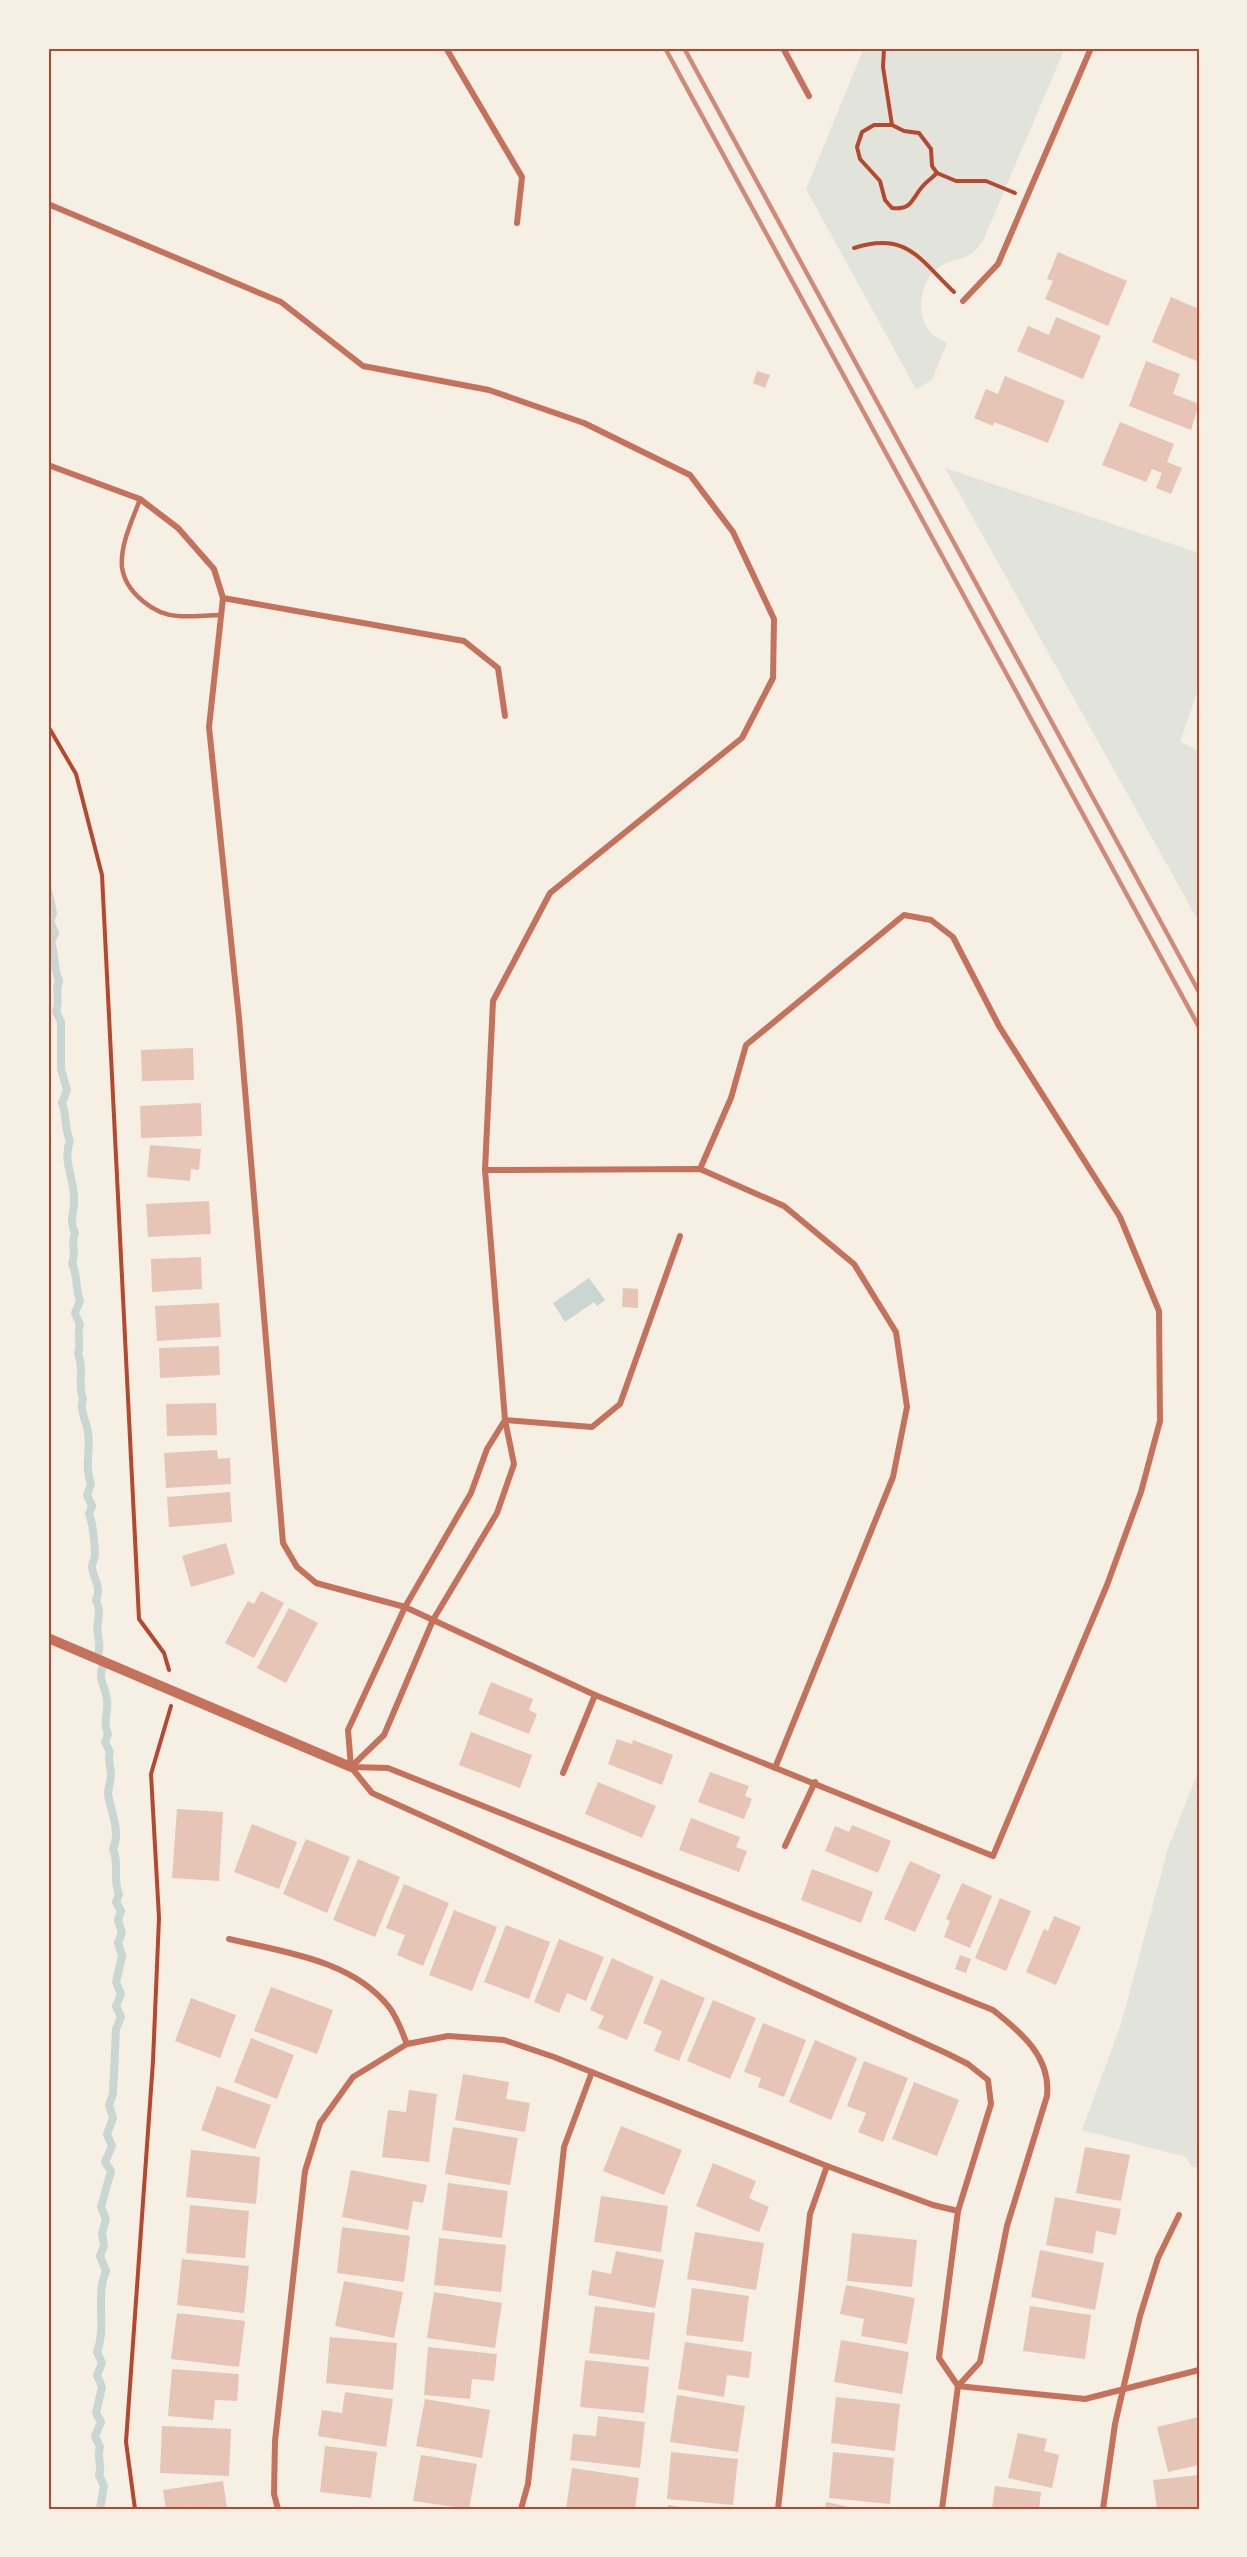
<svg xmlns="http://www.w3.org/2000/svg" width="1247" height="2557" font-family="'Asap Condensed',sans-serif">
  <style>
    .green { fill: #e2e4dc }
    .water { fill: #c9d6d2 }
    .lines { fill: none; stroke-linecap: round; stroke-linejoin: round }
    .stream { stroke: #c9d6d2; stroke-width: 8 }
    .building { fill: #e6c5b7 }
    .path { stroke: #b5482f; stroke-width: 4 }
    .service { stroke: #c5725c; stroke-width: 4.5 }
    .minor { stroke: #c5725c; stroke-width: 6 }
    .tertiary { stroke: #c5725c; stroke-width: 10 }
    .rail { stroke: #cf8b77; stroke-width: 4.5 }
    .neatline { fill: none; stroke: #b5482f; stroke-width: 2 }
  </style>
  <rect width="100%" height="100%" fill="#f6efe4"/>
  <g class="green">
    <path d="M864 48H1065L983 241C967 264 960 254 941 266 920 279 914 314 931 333 935 337 942 340 947 343L932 380 916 389 806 189Z"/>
    <path d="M945 468 1199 553V687L1180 742 1199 751V922Z"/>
    <path d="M1199 1770V2169L1191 2166 1186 2157 1082 2130 1121 2024 1168 1848Z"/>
  </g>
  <path class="water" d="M589 1278 605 1300 597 1306 594 1302 565 1322 553 1303Z"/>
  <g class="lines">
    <path class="stream" d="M48 890 53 913 50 921 55 933 51 942C56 956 53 968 59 981 54 992 61 1000 56 1011L61 1022V1069L67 1090 62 1103C67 1116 64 1128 70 1141 62 1160 75 1181 74 1201 74 1214 69 1220 75 1233 70 1244 77 1252 72 1263 78 1276 75 1288 80 1301L75 1313 80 1325C76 1336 82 1343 78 1354 85 1370 77 1383 83 1399 79 1410 86 1420 88 1432 91 1450 84 1466 91 1484L87 1495 92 1506 89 1514C94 1526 94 1540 95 1553 96 1557 92 1562 92 1567 93 1579 102 1587 96 1600 103 1616 95 1620 98 1635 99 1643 101 1646 98 1654L103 1666C97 1679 106 1687 107 1700 109 1713 102 1720 108 1734L105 1742 110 1752C107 1761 111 1765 111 1775 111 1781 108 1788 108 1794 111 1812 121 1832 113 1849 120 1865 112 1878 119 1894L116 1902 121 1911 118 1920 122 1933 118 1943 122 1956 116 1982 121 1994 116 2006 121 2017 116 2029 113 2094 109 2105 113 2118 107 2134 112 2146 105 2162 111 2171 101 2207 106 2219 102 2233 104 2246 100 2256 106 2271C95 2297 107 2326 97 2352L102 2363 97 2375 102 2387 96 2413 101 2422 95 2436 100 2447C96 2457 103 2465 99 2475L104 2486 100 2509"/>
  </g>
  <g class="building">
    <path d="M1058 252 1127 281 1108 326 1045 299 1053 281 1047 279Z"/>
    <path d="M1171 297 1199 309V362L1152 342Z"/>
    <path d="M1056 317 1101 336 1083 379 1017 351 1028 326 1049 335Z"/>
    <path d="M1146 361 1180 374 1173 394 1199 404 1191 430 1129 406Z"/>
    <path d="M757 371 770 375 765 388 753 383Z"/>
    <path d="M1005 376 1065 401 1048 443 994 422 993 426 974 418 986 389 998 394Z"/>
    <path d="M1120 422 1174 444 1167 462 1182 468 1171 494 1156 488 1162 473 1152 469 1146 482 1102 465Z"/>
    <path d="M193 1048 194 1080 142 1081 141 1050Z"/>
    <path d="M201 1103 202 1136 141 1138 140 1106Z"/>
    <path d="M150 1145 201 1149 199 1170 191 1169 190 1181 147 1177Z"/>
    <path d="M209 1201 211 1234 148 1237 146 1204Z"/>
    <path d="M201 1257 202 1289 152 1292 151 1259Z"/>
    <path d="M623 1288 638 1289V1308L622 1307Z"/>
    <path d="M219 1303 221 1337 157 1341 155 1306Z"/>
    <path d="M219 1346 220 1375 160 1378 159 1348Z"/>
    <path d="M216 1403 217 1435 167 1436 166 1404Z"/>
    <path d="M217 1450 218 1459 230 1458 231 1484 166 1488 164 1453Z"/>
    <path d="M230 1492 232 1522 169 1527 167 1497Z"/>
    <path d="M226 1543 235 1574 191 1587 182 1556Z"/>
    <path d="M261 1591 284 1603 254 1658 225 1643 248 1601 254 1604Z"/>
    <path d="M289 1608 318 1623 286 1683 257 1668Z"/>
    <path d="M491 1682 533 1699 529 1710 537 1714 529 1734 478 1714Z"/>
    <path d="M471 1732 532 1755 520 1788 459 1765Z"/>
    <path d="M617 1739 632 1744 633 1740 673 1755 662 1785 608 1764Z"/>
    <path d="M710 1772 749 1786 745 1796 752 1799 744 1819 698 1802Z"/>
    <path d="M598 1782 656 1806 642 1838 585 1814Z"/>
    <path d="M177 1809 223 1812 219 1881 172 1878Z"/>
    <path d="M691 1818 740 1837 736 1847 747 1851 739 1872 679 1850Z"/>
    <path d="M252 1824 297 1842 279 1889 234 1872Z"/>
    <path d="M852 1825 891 1841 878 1873 825 1851 835 1826 849 1832Z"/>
    <path d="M306 1839 350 1857 327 1913 283 1894Z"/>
    <path d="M358 1859 400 1877 375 1937 333 1920Z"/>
    <path d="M910 1861 941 1875 915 1932 884 1919Z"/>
    <path d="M812 1869 873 1892 861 1923 801 1900Z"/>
    <path d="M962 1883 992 1896 970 1948 944 1937 950 1921 946 1919Z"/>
    <path d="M404 1884 449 1903 423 1966 397 1955 405 1935 386 1928Z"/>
    <path d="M1000 1898 1031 1911 1006 1971 975 1958Z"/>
    <path d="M454 1910 497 1927 472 1991 429 1975Z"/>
    <path d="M1054 1916 1081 1927 1056 1985 1026 1972 1044 1929 1048 1931Z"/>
    <path d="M506 1925 550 1942 529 1999 484 1982Z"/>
    <path d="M559 1939 604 1957 586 2001 567 1993 559 2013 534 2002Z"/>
    <path d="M960 1955 971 1959 966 1973 955 1969Z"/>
    <path d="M612 1958 654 1977 627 2040 598 2028 604 2016 590 2010Z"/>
    <path d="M661 1979 705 1998 679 2061 654 2051 662 2031 643 2023Z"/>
    <path d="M271 1987 333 2010 317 2054 254 2031Z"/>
    <path d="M191 1998 236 2015 220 2058 175 2041Z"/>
    <path d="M713 2000 756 2018 730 2079 687 2061Z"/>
    <path d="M763 2023 806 2040 784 2097 758 2087 761 2078 744 2072Z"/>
    <path d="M251 2038 294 2055 277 2099 234 2082Z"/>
    <path d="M815 2040 857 2058 831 2120 789 2102Z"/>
    <path d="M864 2061 908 2078 883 2142 858 2132 866 2113 847 2106Z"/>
    <path d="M463 2074 509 2082 506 2099 530 2103 525 2132 455 2120Z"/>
    <path d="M914 2082 959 2100 937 2156 892 2139Z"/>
    <path d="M217 2086 271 2105 255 2149 201 2130Z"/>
    <path d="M409 2090 437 2094 429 2162 382 2157 388 2110 406 2112Z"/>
    <path d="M621 2126 682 2150 664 2195 603 2171Z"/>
    <path d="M453 2127 518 2138 510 2185 445 2174Z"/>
    <path d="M1085 2147 1130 2155 1121 2201 1076 2193Z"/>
    <path d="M191 2150 260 2157 256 2204 186 2197Z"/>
    <path d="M713 2163 756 2181 749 2198 769 2207 759 2232 696 2206Z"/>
    <path d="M351 2170 427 2185 423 2203 413 2201 408 2230 342 2217Z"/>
    <path d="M448 2183 508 2191 502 2238 442 2230Z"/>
    <path d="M601 2196 668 2206 661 2252 594 2242Z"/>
    <path d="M1055 2197 1121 2209 1116 2235 1096 2231 1093 2254 1046 2245Z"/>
    <path d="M190 2205 249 2211 245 2258 186 2253Z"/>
    <path d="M342 2227 410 2236 404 2282 337 2273Z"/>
    <path d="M695 2232 764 2243 756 2290 687 2279Z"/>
    <path d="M852 2233 917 2240 912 2287 847 2281Z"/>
    <path d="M439 2238 506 2245 501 2292 434 2285Z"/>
    <path d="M1040 2250 1104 2263 1095 2310 1031 2297Z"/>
    <path d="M616 2251 664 2260 655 2308 588 2295 592 2270 611 2274Z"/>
    <path d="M182 2259 249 2266 244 2313 177 2305Z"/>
    <path d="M344 2281 403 2292 394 2338 335 2326Z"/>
    <path d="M846 2285 915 2298 907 2344 861 2336 864 2319 840 2314Z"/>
    <path d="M692 2288 749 2296 743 2342 686 2335Z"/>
    <path d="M434 2292 502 2303 495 2348 427 2338Z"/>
    <path d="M595 2306 655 2313 649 2360 589 2353Z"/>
    <path d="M1030 2306 1091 2315 1085 2359 1023 2351Z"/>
    <path d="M177 2313 245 2321 239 2367 171 2359Z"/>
    <path d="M330 2337 397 2343 393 2390 326 2383Z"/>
    <path d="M841 2340 909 2352 902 2394 834 2382Z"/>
    <path d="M685 2342 752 2352 749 2378 727 2375 724 2397 678 2389Z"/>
    <path d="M428 2347 497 2354 494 2381 472 2379 470 2399 424 2395Z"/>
    <path d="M585 2360 649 2367 644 2413 580 2407Z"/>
    <path d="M172 2369 239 2374 237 2401 215 2400 213 2420 168 2416Z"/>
    <path d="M345 2392 393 2399 386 2447 318 2436 322 2410 342 2413Z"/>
    <path d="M677 2395 745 2406 738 2452 670 2442Z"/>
    <path d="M836 2397 900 2404 895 2451 831 2443Z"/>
    <path d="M425 2399 490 2410 482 2458 416 2446Z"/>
    <path d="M598 2416 645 2422 640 2468 570 2460 573 2434 596 2436Z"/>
    <path d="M1199 2417V2465L1168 2472 1157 2427Z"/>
    <path d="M162 2426 231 2429 229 2476 160 2473Z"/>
    <path d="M1018 2433 1047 2439 1044 2451 1059 2455 1052 2488 1008 2478Z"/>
    <path d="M325 2446 377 2452 371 2498 320 2492Z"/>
    <path d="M671 2452 738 2459 733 2505 667 2499Z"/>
    <path d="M833 2452 894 2458 890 2504 829 2498Z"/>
    <path d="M421 2455 477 2464 469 2509 413 2501Z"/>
    <path d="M572 2468 639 2478 635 2509H566Z"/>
    <path d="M1199 2475V2509H1157L1153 2480Z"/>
    <path d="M223 2481 227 2509H166L163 2490Z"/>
    <path d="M995 2486 1041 2492 1039 2509H992Z"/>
    <path d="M826 2502 854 2508V2509H825Z"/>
    <path d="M668 2505 688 2508V2509H667Z"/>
  </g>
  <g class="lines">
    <g class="path">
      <path d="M884 48 883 67 892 125 904 131 919 133 931 149 932 166 937 173 956 181H986L1015 193"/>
      <path d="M892 125H874L862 132 857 147 860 159 880 181 885 200 892 208C912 210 911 200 922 187 926 182 932 178 937 173"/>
      <path d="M854 248C907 231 919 259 954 292"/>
      <path d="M48 726 76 774 102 875 139 1619 164 1653 169 1670"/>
      <path d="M135 2509 126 2442 153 2061 159 1918 151 1774 171 1706"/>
    </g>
    <path class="service" d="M140 499C133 519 120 544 122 567 125 592 154 615 178 616 192 617 207 615 221 615"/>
    <g class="minor">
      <path d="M446 48 522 177 517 223"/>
      <path d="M783 48 809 96"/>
      <path d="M48 204 281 302 363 366 489 390 584 423 690 475 733 532 774 619 773 678 742 738 550 893 493 1001 485 1170 505 1420 514 1464 497 1513 433 1620 384 1735 351 1767"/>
      <path d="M963 301 998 264 1091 48"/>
      <path d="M48 465 140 499 178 528 214 569 223 598 209 727 239 1018 283 1543 297 1567 316 1583 405 1607 595 1695 993 1856 1107 1585 1141 1492 1160 1421 1159 1311 1120 1217 999 1026 953 937 931 920 904 915 746 1045 731 1098 700 1169"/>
      <path d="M223 598 464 641 498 668 505 716"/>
      <path d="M485 1170 700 1169 784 1206 854 1264 896 1332 907 1407 893 1477 775 1768"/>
      <path d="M505 1420 592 1427 620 1404 680 1236"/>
      <path d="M351 1767 388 1768 993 2010C1022 2033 1051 2057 1047 2096L1007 2226 980 2362 958 2386 942 2509"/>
      <path d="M351 1767 372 1793 946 2053 968 2064 988 2080 991 2104 958 2211 939 2358 958 2386"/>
      <path d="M351 1767 348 1730 405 1607 471 1493 487 1449 505 1420"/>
      <path d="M563 1773 595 1695"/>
      <path d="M785 1846 815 1782"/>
      <path d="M229 1939C284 1952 352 1960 389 2007 397 2017 402 2032 407 2044"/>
      <path d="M958 2386 1085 2399 1199 2370"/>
      <path d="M278 2509 274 2494 275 2441 305 2171 320 2123 353 2077 407 2044 448 2036 504 2040 554 2057 827 2166 933 2205 958 2211"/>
      <path d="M521 2509 528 2484 564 2147 592 2072"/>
      <path d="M778 2509 810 2214 827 2166"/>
      <path d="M1103 2509 1115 2424 1140 2316 1158 2258 1179 2215"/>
    </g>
    <path class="tertiary" d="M48 1638 351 1767"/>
    <g class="rail">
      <path d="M665 48 1199 1027"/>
      <path d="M684 48 1199 992"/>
    </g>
  </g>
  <rect width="1247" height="2557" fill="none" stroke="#f6efe4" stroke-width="99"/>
  <rect x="50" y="50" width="1148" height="2458" class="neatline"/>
</svg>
